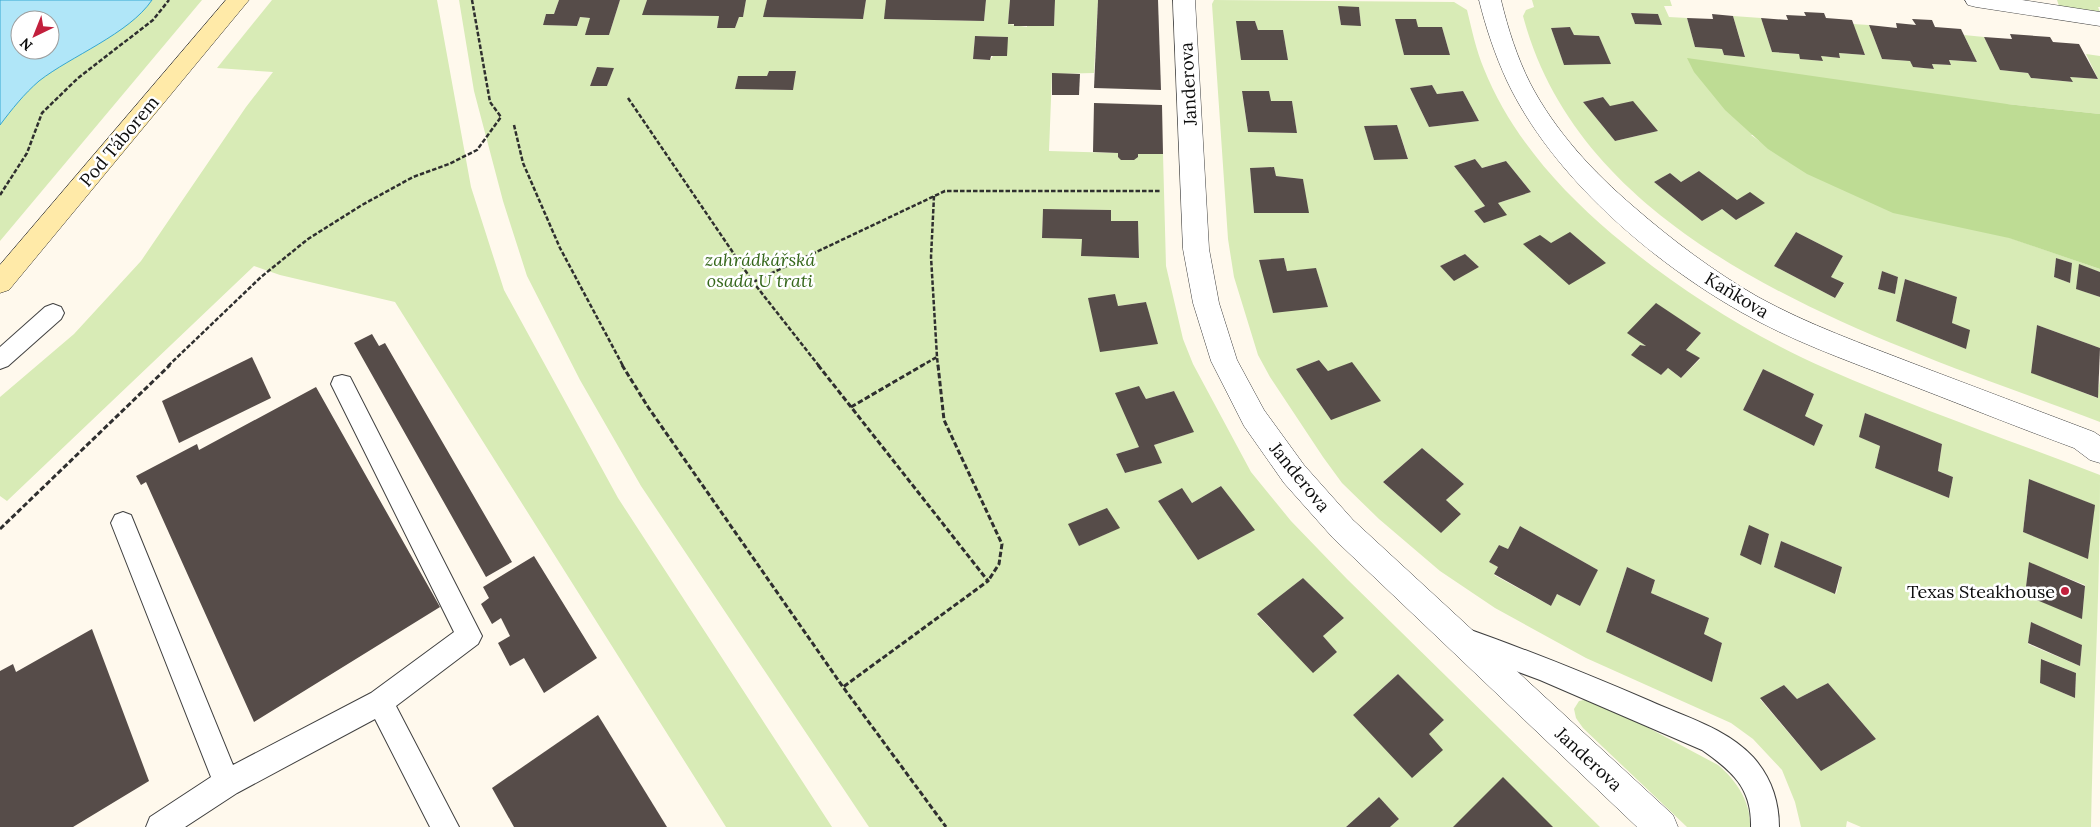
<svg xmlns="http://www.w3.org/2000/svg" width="2100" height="827" font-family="Lora,serif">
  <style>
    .green { fill: #d8ebb6; fill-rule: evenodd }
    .forest { fill: #bedc94 }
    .water { fill: #b0e6f8; stroke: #35a7d2; fill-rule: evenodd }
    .building { fill: #564c49 }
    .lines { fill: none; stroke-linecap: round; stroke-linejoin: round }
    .lane-casing { stroke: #404040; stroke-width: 2 }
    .street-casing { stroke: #404040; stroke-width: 1 }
    .secondary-casing { stroke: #2f2f2f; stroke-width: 1 }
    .path-far1 { stroke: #2f2f2f; stroke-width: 2.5; stroke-dasharray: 4.5 2; stroke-linecap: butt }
    .path { stroke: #2f2f2f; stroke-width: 3; stroke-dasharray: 5.5 2.5; stroke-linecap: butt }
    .lane { fill: #fff; fill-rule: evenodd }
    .street { fill: #fff; fill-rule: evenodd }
    .secondary { fill: #ffeaa8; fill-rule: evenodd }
    .poi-dot { fill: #c2203d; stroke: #fff; stroke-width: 2 }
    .labels { text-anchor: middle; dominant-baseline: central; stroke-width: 5; stroke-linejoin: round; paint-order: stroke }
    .street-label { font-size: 18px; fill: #0d0d0d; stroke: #fff }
    .park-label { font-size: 18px; font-style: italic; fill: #35671b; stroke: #fff }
    .poi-label { font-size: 18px; fill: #0d0d0d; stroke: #fff; text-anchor: end }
  </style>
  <rect width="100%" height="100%" fill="#fff9ed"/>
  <g class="green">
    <path d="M0 0H202L0 241ZM20 20H50V50H20Z"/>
    <path d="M272 0H437L471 187 504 290 618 498 832 827H726L395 302 280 275 254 266 7 501 0 496V397L74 334 141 261 246 107 273 72 217 68Z"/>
    <path d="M459 0H559L554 14H546L543 25 577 26 580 17 590 18 609 35 620 0H647L643 15 719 16 717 28H735L739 17 743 16 746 0H767L764 17 863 19 866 0H886L885 19 984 21 986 0H1010L1008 24 1027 27V25H1054L1055 0H1098L1094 73 1052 74 1049 151 1118 153V157C1123 161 1132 161 1138 157V154H1163L1166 266 1183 339 1193 364 1251 472 1291 521 1347 579 1600 827H1390L1399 819 1379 797 1346 827H869L641 486 580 380 527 276 503 201 474 91ZM975 36 1008 37 990 60 973 59ZM597 67 614 68 607 86H590ZM769 71H796L792 90 735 89 738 76H767ZM1043 209 1111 210V221H1138L1139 258 1082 256V239L1042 238ZM1088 298 1118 306 1146 302 1157 344ZM1139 386 1146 399 1174 391 1193 432 1154 445 1161 463 1125 473 1116 454 1139 447ZM1221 486 1254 530 1198 560 1158 501 1182 489 1192 503ZM1069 524 1119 528 1079 546ZM1303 578 1344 618 1323 636 1337 652 1313 672 1257 615ZM1398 674 1444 720 1429 734 1412 777 1353 715Z"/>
    <path d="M1214 0 1454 2 1467 10C1472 30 1476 50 1484 69 1510 134 1559 189 1612 234 1676 288 1750 335 1827 369 1916 408 2009 440 2100 475 2100 593 2093 710 2091 827H1861L1847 821 1846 827H1801L1795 802 1782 770 1753 739 1731 723 1586 658 1495 608 1440 571 1379 519 1342 483 1323 457 1270 377 1258 355 1234 277 1228 239 1212 4ZM1338 7 1359 8 1361 25H1341ZM1395 19 1418 27H1442L1450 55H1404ZM1237 21H1255L1258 30H1283L1288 60ZM1432 85 1437 94 1463 91 1479 121 1429 127 1410 88ZM1242 92 1271 101H1292L1297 133 1248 132ZM1397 125 1408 158 1374 160 1364 126ZM1475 159 1482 168 1506 161 1531 192 1498 203 1484 223 1474 211 1485 206 1454 166ZM1274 167 1276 176 1303 179 1308 213H1254L1250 168ZM1465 254 1479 267 1454 280 1440 266ZM1284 258 1287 271 1316 269 1328 307 1273 312 1260 260ZM1656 304 1701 333 1686 350 1700 359 1681 378 1668 368 1661 375 1632 355 1640 345 1646 346 1628 333ZM1319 360 1328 371 1331 420 1296 369ZM1763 369 1814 394 1805 416 1823 425 1814 446 1743 410ZM1865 413 1942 444 1938 471 1953 477 1949 498 1875 468 1880 446 1860 437ZM1422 448 1464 484 1446 500 1461 514 1441 533 1383 482ZM2029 479 2094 505 2088 558 2023 532ZM1520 526 1598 570 1580 606 1557 594 1551 606 1494 575 1498 567 1489 562 1499 545 1508 549ZM1749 526 1769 535 1761 565ZM1781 541 1842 567 1836 594 1774 567ZM2029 563 2085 585 2082 618 2025 595ZM1627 567 1655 580 1651 593 1709 618 1704 634 1722 643 1712 682 1606 632ZM2031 622 2082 645 2080 666 2028 644ZM2042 659 2076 673 2075 698 2040 683ZM1828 683 1876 739 1821 771 1760 699 1784 685 1797 699Z"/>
    <path d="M1532 0H1670L1672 6H1664L1669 17 1687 18 1695 47 1722 49 1724 55 1745 56 1733 16 1761 18 1772 52 1799 54 1801 59 1822 61 1821 56 1840 58 1839 53 1865 55 1853 24 1869 25 1882 59 1910 61 1913 67 1934 69 1932 64 1951 65 1949 60 1977 62 1964 35 1984 37 2000 70 2028 73 2031 78 2072 82 2070 77 2098 79 2086 54 2100 56V114L2007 104 1751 135 1787 161 2100 269V272L2079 265 2077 289 2100 297V348L2037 325 2031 372 2097 398 2100 379V422C1895 344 1587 257 1523 16L1526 10 1534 7ZM1631 13 1658 14 1662 25 1635 24ZM1570 27 1574 35 1599 36 1610 64 1564 65 1551 28ZM1602 97 1610 106 1658 131 1615 141 1583 102ZM1699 171 1737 200 1764 203 1736 220 1722 209 1702 221 1654 182 1670 173 1681 182ZM1796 232 1843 256 1831 277 1844 284 1835 298 1774 266ZM2056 258 2072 263 2070 283 2054 277ZM1882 271 1898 277 1895 294 1878 288ZM1905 279 1957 297 1952 323 1966 349 1896 321Z"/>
    <path d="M2057 0H2100V7H2098L2100 12 2059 6Z"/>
    <path d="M1589 699 1600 702 1718 765C1736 780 1751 802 1750 827H1687L1583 728 1576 718 1574 709 1579 701Z"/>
  </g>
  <path class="forest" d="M1687 58 2007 104 2100 114V269L2009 238 1893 213 1807 174 1768 149 1725 110 1694 72Z"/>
  <path class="water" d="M0 0H152C129 34 71 56 39 81 24 94 12 109 0 125ZM20 20H50V50H20Z"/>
  <g class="building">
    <path d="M559 0H620L609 35H585L590 18 580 17 577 26 543 25 546 14H554Z"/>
    <path d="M647 0H746L743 17H739L735 28H717L719 16 642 15Z"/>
    <path d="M767 0H866L863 19 763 17Z"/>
    <path d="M886 0H986L984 21 884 19Z"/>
    <path d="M1010 0H1055L1054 26H1014V24H1008Z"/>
    <path d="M1098 0H1158L1161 90 1094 88Z"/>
    <path d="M1338 6 1359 7 1361 26 1341 25Z"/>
    <path d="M1804 12 1824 13 1826 18 1852 20 1865 55 1839 53 1840 58 1821 56 1823 61 1800 59 1799 54 1772 52 1761 18 1788 20 1786 15 1806 16Z"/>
    <path d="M1631 13 1658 14 1662 25 1635 24Z"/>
    <path d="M1712 14 1733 16 1745 57 1724 55 1722 49 1695 47 1687 18 1713 19Z"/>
    <path d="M1395 19H1416L1418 27H1442L1450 55H1404Z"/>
    <path d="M1912 19 1932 20 1935 27 1961 29 1977 62 1949 60 1951 65 1932 64 1934 69 1913 67 1910 61 1882 59 1869 25 1897 28 1896 23 1916 25Z"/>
    <path d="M1236 21H1255L1258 30H1283L1288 60H1241Z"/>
    <path d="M1570 27 1574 35 1599 36 1611 64 1564 65 1551 28Z"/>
    <path d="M2010 34 2050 37 2053 42 2079 44 2098 79 2070 77 2073 82 2031 78 2028 73 2000 70 1984 37 2012 39Z"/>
    <path d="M975 36 1008 37 1007 56H991L990 60 973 59Z"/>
    <path d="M597 67 614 68 607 86H590Z"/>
    <path d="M769 71H796L793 90 735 89 738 76H767Z"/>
    <path d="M1052 73 1080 74 1079 95H1052Z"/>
    <path d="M1432 85 1437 94 1463 91 1479 121 1429 127 1410 88Z"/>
    <path d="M1242 91H1269L1271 101H1292L1297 133 1248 132Z"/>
    <path d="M1603 97 1610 106 1633 101 1658 131 1615 141 1583 102Z"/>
    <path d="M1094 103 1162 105 1163 154H1138V157L1134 160H1121L1118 157V153L1093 152Z"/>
    <path d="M1397 125 1408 159 1374 160 1364 126Z"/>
    <path d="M1475 159 1482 168 1506 161 1531 192 1498 203 1507 215 1484 223 1474 211 1485 206 1454 166Z"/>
    <path d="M1274 167 1276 176 1303 179 1309 213H1254L1250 168Z"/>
    <path d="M1699 171 1737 200 1750 192 1765 203 1736 220 1722 209 1702 221 1654 182 1670 173 1681 182Z"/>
    <path d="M1043 209 1111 210V221H1138L1139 258 1081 256 1082 239 1042 238Z"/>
    <path d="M1570 232 1606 263 1569 285 1523 244 1540 235 1551 243Z"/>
    <path d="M1796 232 1843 256 1831 277 1844 283 1835 298 1774 266Z"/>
    <path d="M1465 254 1479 267 1454 281 1440 266Z"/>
    <path d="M1284 258 1287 271 1316 268 1328 307 1273 313 1259 260Z"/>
    <path d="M2056 258 2072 263 2070 283 2054 277Z"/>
    <path d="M2079 264 2100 272V297L2076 289Z"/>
    <path d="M1882 271 1898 277 1895 294 1878 289Z"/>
    <path d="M1905 279 1957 297 1952 323 1970 330 1966 349 1896 321Z"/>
    <path d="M1115 294 1118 306 1146 302 1158 344 1100 352 1088 298Z"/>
    <path d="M1656 303 1701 333 1686 350 1700 358 1681 378 1668 368 1661 375 1631 355 1640 345 1646 346 1627 333Z"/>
    <path d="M2037 325 2100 348 2098 398 2031 373Z"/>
    <path d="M372 334 379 346 385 343 512 562 486 577 354 343Z"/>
    <path d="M252 357 271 398 179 443 162 401Z"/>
    <path d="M1319 360 1328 371 1352 362 1381 401 1331 420 1296 369Z"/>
    <path d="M1763 369 1814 394 1805 416 1823 425 1814 446 1743 410Z"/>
    <path d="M1139 386 1146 399 1174 391 1194 432 1154 445 1162 463 1125 473 1116 454 1139 447 1115 393Z"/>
    <path d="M316 387 440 607 254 722 146 482 141 485 136 476 197 444 199 450Z"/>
    <path d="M1865 413 1942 444 1938 471 1953 477 1949 498 1875 468 1880 446 1859 437Z"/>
    <path d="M1422 448 1464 484 1446 500 1461 514 1441 533 1383 482Z"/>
    <path d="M2029 479 2095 505 2088 559 2023 532Z"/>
    <path d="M1221 486 1255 530 1198 560 1158 501 1182 488 1192 503Z"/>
    <path d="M1107 508 1120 528 1079 546 1068 524Z"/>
    <path d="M1749 525 1769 534 1761 565 1740 555Z"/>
    <path d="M1520 526 1598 570 1580 606 1557 594 1551 606 1494 574 1498 567 1489 562 1499 545 1508 549Z"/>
    <path d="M1781 541 1842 567 1835 594 1774 567Z"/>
    <path d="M534 556 597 658 544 693 524 658 510 666 498 643 510 636 501 618 492 624 481 604 489 598 483 587Z"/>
    <path d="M2029 562 2085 586 2082 619 2025 595Z"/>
    <path d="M1627 567 1655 580 1651 593 1709 618 1704 634 1722 643 1712 682 1606 632Z"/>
    <path d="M1303 578 1344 618 1323 636 1337 652 1313 673 1257 614Z"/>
    <path d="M2031 622 2082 645 2080 666 2028 643Z"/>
    <path d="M92 629 149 781 73 827H0V671L13 664 16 672Z"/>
    <path d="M2041 659 2076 673 2075 698 2040 683Z"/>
    <path d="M1398 674 1444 720 1429 734 1443 750 1412 778 1353 715Z"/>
    <path d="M1828 683 1876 739 1821 771 1760 698 1784 685 1797 699Z"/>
    <path d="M598 715 667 827H514L492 788Z"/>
    <path d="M1503 777 1553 827H1453Z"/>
    <path d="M1379 797 1399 819 1390 827H1346Z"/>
  </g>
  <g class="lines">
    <g class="lane-casing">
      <g id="lane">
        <path d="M53 304 61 307 64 313 61 319 8 366 0 369V347L45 307Z"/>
        <path d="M342 375 350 377 482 636 478 644 396 706 459 827H430L375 719 237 793 185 827H146L150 817 211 777 111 523 115 515 123 512 131 515 233 765 371 693 454 632 331 384 334 377Z"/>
        <path d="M1465 628C1528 650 1589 675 1650 701 1685 717 1726 728 1753 757 1771 777 1779 801 1779 827H1751C1752 788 1732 771 1702 750L1540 680 1456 649 1452 640 1456 631Z"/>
      </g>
    </g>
    <g class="street-casing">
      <g id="street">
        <path d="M1173 0H1195L1209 249 1219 303 1237 360 1264 410 1304 465 1353 520 1673 815 1678 827H1637L1333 538 1284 483 1244 426 1211 361 1193 303 1183 249Z"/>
        <path d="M1479 0H1501C1508 29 1517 57 1530 83 1555 131 1593 172 1634 207 1672 240 1713 271 1758 297 1809 325 1863 344 1917 365 1976 387 2035 410 2094 432L2100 436V463L2090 460 2074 448C2014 426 1955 402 1895 379 1843 359 1790 340 1741 312 1651 261 1552 176 1507 81 1495 55 1486 28 1479 0Z"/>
        <path d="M1965 0H2022L2100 12V26L1976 7 1968 5Z"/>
      </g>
    </g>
    <g class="secondary-casing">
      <path id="secondary" d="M226 0H249L9 290 0 293V265Z"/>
    </g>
    <g class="path-far1">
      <path d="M628 98 753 282 819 366"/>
      <path d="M514 125 523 163 560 248 623 366"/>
      <path d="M0 195 27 153 42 113 78 78 153 20 169 0"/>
      <path d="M934 196 931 257 937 357"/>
      <path d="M753 282 945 191H1160"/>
      <path d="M168 366 261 277 308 239 362 205 413 177 449 164 477 150 501 117 490 102 472 0"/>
      <path d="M921 366 937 357 938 366"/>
    </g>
    <g class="path">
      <path d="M622 365 648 407 843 687 946 827"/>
      <path d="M818 365 988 581 843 687"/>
      <path d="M938 365 944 420 1002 544 999 564 988 581"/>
      <path d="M851 407 923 365"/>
      <path d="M0 529 170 365"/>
    </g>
    <use href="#lane" class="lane"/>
    <use href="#street" class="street"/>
    <use href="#secondary" class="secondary"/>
  </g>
  <circle class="poi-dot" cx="2065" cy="591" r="5"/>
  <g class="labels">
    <g class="street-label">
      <text transform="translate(1188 84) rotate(-93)">Janderova</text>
      <text transform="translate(119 141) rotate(-50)">Pod Táborem</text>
      <text transform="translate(1737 295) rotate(31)">Kaňkova</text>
      <text transform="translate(1300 477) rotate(51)">Janderova</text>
      <text transform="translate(1589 759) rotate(43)">Janderova</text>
    </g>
    <g class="park-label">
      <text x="760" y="259">zahrádkářská<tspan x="760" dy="21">osada U trati</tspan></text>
    </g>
    <g class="poi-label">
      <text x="2055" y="591">Texas Steakhouse</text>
    </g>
  </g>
  <g transform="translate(35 35) rotate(223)"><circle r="24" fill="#ffffff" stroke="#9e9e9e"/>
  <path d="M0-4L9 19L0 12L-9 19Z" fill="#c2203d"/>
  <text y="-8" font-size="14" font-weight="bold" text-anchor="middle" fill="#0d0d0d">N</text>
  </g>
</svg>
